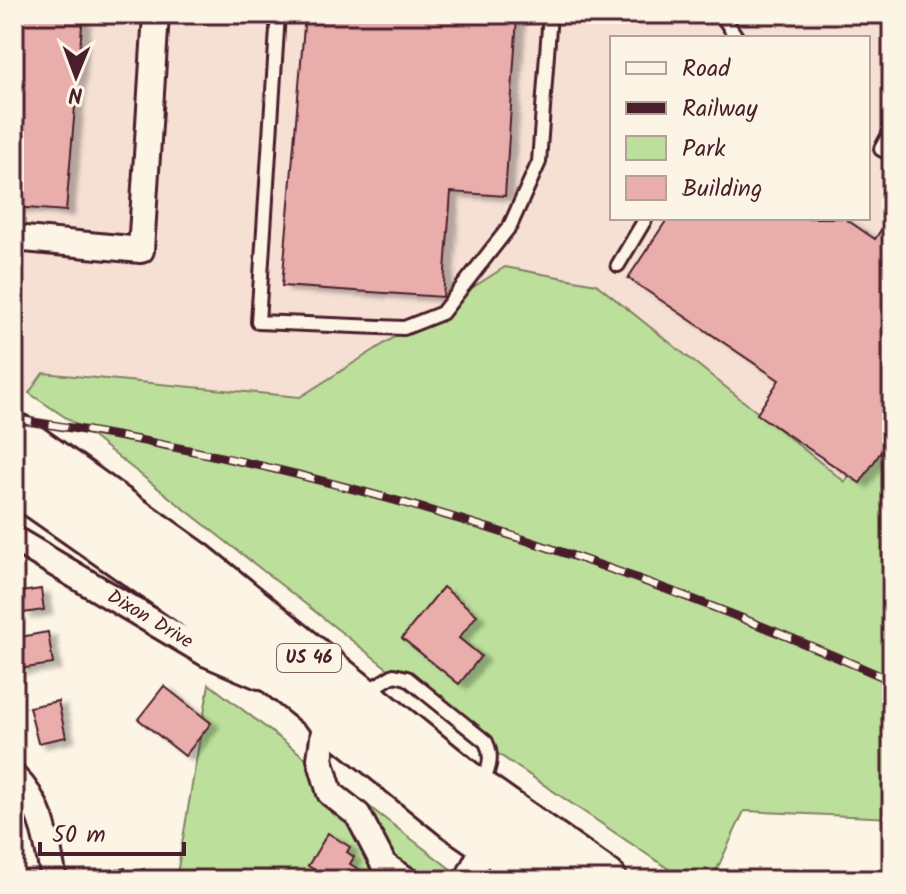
<svg xmlns="http://www.w3.org/2000/svg" width="906" height="894" font-family="Kalam,sans-serif">
  <style>
    .built { fill: #f6e0d4; fill-rule: evenodd }
    .green { fill: #bce09b; stroke: #838063; stroke-width: 2 }
    .building { fill: #e9aeac; stroke: #4a1f2b; stroke-width: 2; filter: url(#shadow) }
    .lines { fill: none; stroke-linecap: round; stroke-linejoin: round }
    .lane-casing { stroke: #4a1f2b; stroke-width: 18 }
    .street-casing { stroke: #4a1f2b; stroke-width: 30 }
    .highway-casing { stroke: #4a1f2b; stroke-width: 48 }
    .lane { stroke: #fcf5e5; stroke-width: 12 }
    .street { stroke: #fcf5e5; stroke-width: 24 }
    .highway { stroke: #fcf5e5; stroke-width: 42 }
    .rail-casing { stroke: #4a1f2b; stroke-width: 9 }
    .rail { stroke: #fcf5e5; stroke-width: 6; stroke-dasharray: 18; stroke-linecap: butt }
    .labels { text-anchor: middle; dominant-baseline: central; stroke-width: 7; stroke-linejoin: round; paint-order: stroke }
    .shield { fill: #fcf5e5; stroke: #7f5f63; stroke-width: 2 }
    .shield-label { font-size: 18px; font-weight: bold; fill: #4a1f2b }
    .street-label { font-size: 20px; fill: #4a1f2b; stroke: #fcf5e5 }
  </style>
  <defs>
    <filter id="shadow"><feDropShadow dx="8" dy="4.5" stdDeviation="2" flood-color="#0004"/></filter>
  </defs>
  <rect width="100%" height="100%" fill="#fcf5e5"/>
  <filter id="ink" filterUnits="userSpaceOnUse"><feTurbulence type="fractalNoise" baseFrequency=".0125" numOctaves="2"/><feDisplacementMap in="SourceGraphic" scale="16" xChannelSelector="R" yChannelSelector="G"/><feConvolveMatrix kernelMatrix="1 2 1 2 8 2 1 2 1" color-interpolation-filters="sRGB"/></filter>
  <g filter="url(#ink)">
    <path class="built" d="M14 14H892V409L846 482 597 284 505 267 300 397 44 373 29 393 14 384ZM612 38H868V218H612Z"/>
    <g class="green">
      <path d="M505 267 596 284 845 482 892 409V818L744 811 712 880H685L485 745 80 427 29 393 43 373 300 397Z"/>
      <path d="M209 684 465 880H176Z"/>
    </g>
    <g class="building">
      <path d="M14 14H83L66 211 14 207Z"/>
      <path d="M305 14 517 17 505 196 451 192 443 297 282 286Z"/>
      <path d="M892 213V435L860 483 757 414 779 380 628 278 668 218H844L875 239Z"/>
      <path d="M443 587 477 615 459 638 481 656 459 684 402 638Z"/>
      <path d="M41 589 44 610 23 613 21 592Z"/>
      <path d="M48 632 53 664 18 669 14 638Z"/>
      <path d="M164 686 211 723 185 756 138 719Z"/>
      <path d="M58 701 66 737 38 743 29 707Z"/>
      <path d="M328 833 350 847 347 852 354 857 350 864 360 870 353 880H323L324 875 308 866Z"/>
      <path d="M125 868 127 875 144 869 148 880H106L104 874Z"/>
    </g>
    <g class="lines">
      <g class="lane-casing">
        <g id="lane">
          <path d="M278 14 258 322 404 328 442 313 510 226 539 162 550 14"/>
          <path d="M721 14 737 38"/>
          <path d="M892 129 881 149 892 155"/>
          <path d="M618 265 646 218"/>
          <path d="M366 692 394 675 407 678 486 742C494 758 488 770 482 786"/>
        </g>
      </g>
      <g class="street-casing">
        <g id="street">
          <path d="M14 238 141 250 156 14"/>
          <path id="s1" d="M14 539 207 654 259 676"/>
          <path d="M326 717 320 759 330 793 358 815 384 865 407 880"/>
          <path d="M14 777C43 804 47 843 54 880"/>
          <path d="M467 880 487 841"/>
        </g>
      </g>
      <g class="highway-casing">
        <g id="highway">
          <path d="M14 434 195 563 464 781 605 880"/>
          <path d="M14 481 190 604 453 817 544 880"/>
        </g>
      </g>
      <use href="#lane" class="lane"/>
      <use href="#street" class="street"/>
      <use href="#highway" class="highway"/>
      <g class="rail-casing">
        <path id="rail" d="M14 419C322 464 608 556 892 681"/>
      </g>
      <use href="#rail" class="rail"/>
    </g>
  </g>
  <g class="labels">
    <rect class="shield" x="277" y="644" width="64" height="28" rx="6"/>
    <g class="shield-label">
      <text x="309" y="658">US 46</text>
    </g>
    <g class="street-label">
      <text stroke="none"><textPath href="#s1" startOffset="158">Dixon Drive</textPath></text>
    </g>
  </g>
  <rect width="906" height="894" fill="none" stroke="#fcf5e5" stroke-width="48"/>
  <rect x="24" y="24" width="858" height="846" fill="none" stroke="#4a1f2b" stroke-width="3" filter="url(#ink)"/>
  <rect x="610" y="36" width="260" height="184" fill="#fcf5e5" stroke="#b59f9b" stroke-width="2"/>
  <rect x="626" y="62" width="40" height="12" fill="#fcf5e5" stroke="#b59f9b" stroke-width="2"/>
  <text x="682" y="76" font-size="24" fill="#4a1f2b">Road</text>
  <rect x="626" y="102" width="40" height="12" fill="#4a1f2b" stroke="#b59f9b" stroke-width="2"/>
  <text x="682" y="116" font-size="24" fill="#4a1f2b">Railway</text>
  <rect x="626" y="136" width="40" height="24" fill="#bce09b" stroke="#b59f9b" stroke-width="2"/>
  <text x="682" y="156" font-size="24" fill="#4a1f2b">Park</text>
  <rect x="626" y="176" width="40" height="24" fill="#e9aeac" stroke="#b59f9b" stroke-width="2"/>
  <text x="682" y="196" font-size="24" fill="#4a1f2b">Building</text>
  <g transform="translate(76 76) rotate(181)" stroke="#fcf5e5" stroke-width="6" paint-order="stroke">
  <path d="M0-6L14 30L0 20L-14 30Z" fill="#4a1f2b"/>
  <text y="-12" font-size="22" font-weight="bold" text-anchor="middle" fill="#4a1f2b">N</text>
  </g>
  <path d="M40 842v12h144v-12" fill="none" stroke="#4a1f2b" stroke-width="4"/>
  <text x="52" y="842" font-size="24" fill="#4a1f2b" stroke="#fcf5e5" stroke-width="6" paint-order="stroke">50 m</text>
</svg>
